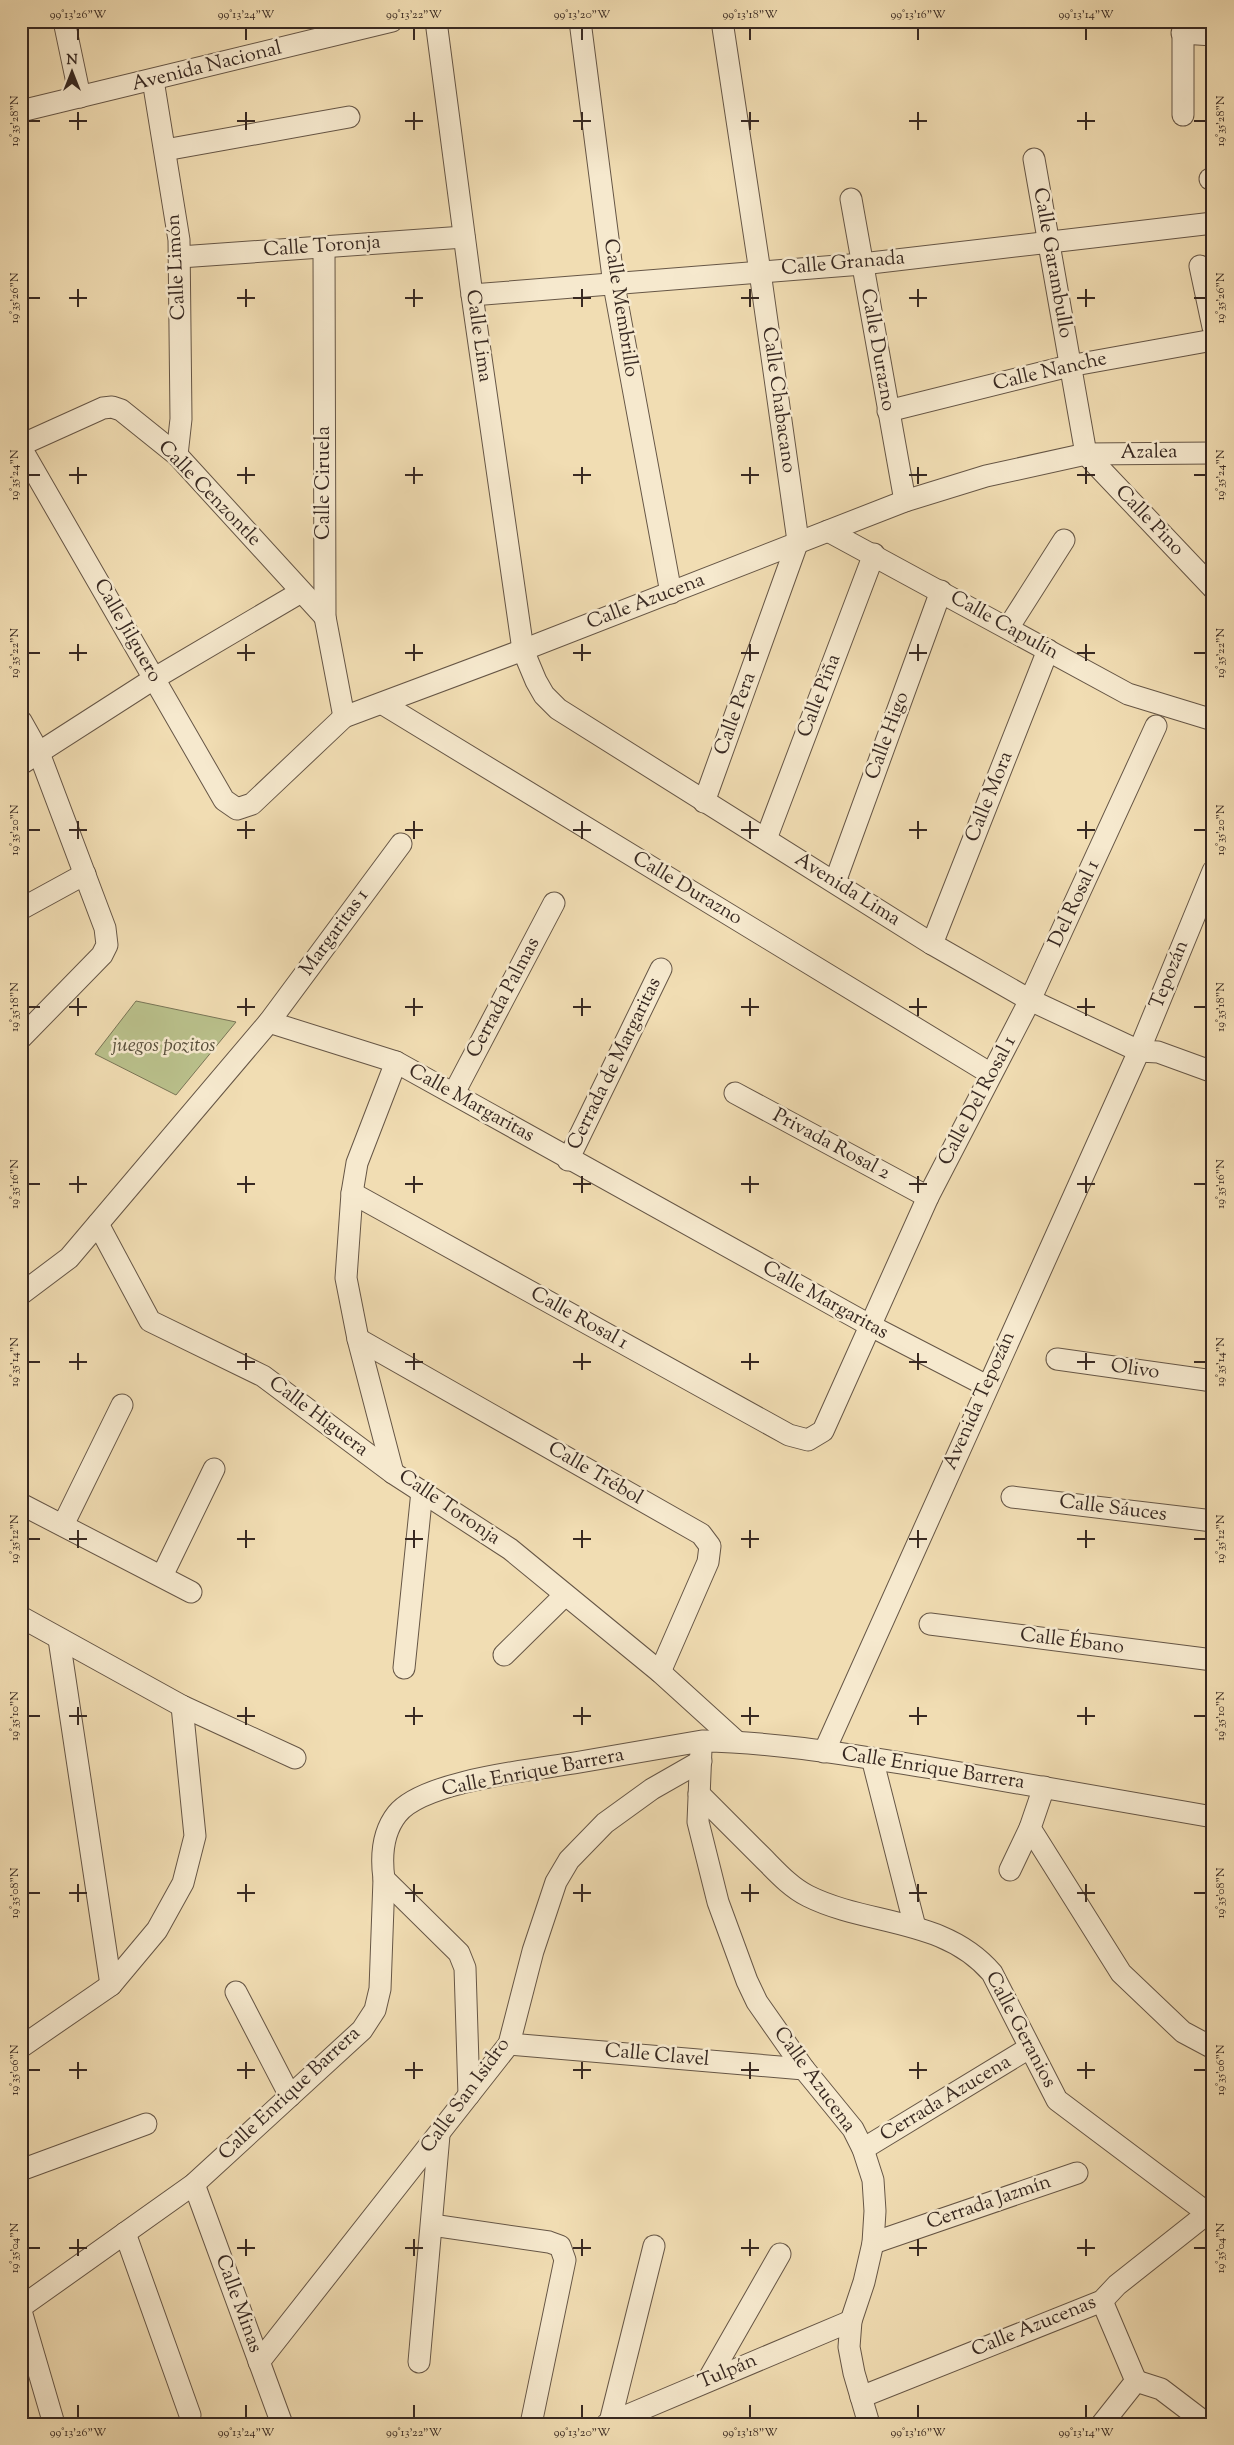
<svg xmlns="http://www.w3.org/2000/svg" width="1234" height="2445" font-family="'Sorts Mill Goudy',serif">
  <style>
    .green { fill: #bac18c; stroke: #797557 }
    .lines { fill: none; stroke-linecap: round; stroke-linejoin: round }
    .minor-casing { stroke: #665646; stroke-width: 23 }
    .minor { stroke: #f6e9ce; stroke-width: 21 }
    .ticks { fill: none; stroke: #382922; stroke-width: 2 }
    .labels { text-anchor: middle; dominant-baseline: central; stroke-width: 5; stroke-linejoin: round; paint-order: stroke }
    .street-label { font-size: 20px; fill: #382922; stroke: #f6e9ce }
    .park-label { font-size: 20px; font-style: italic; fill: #584f3c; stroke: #f6e9ce }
    .neatline { fill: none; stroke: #382922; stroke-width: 2 }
    .ticks-label { font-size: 12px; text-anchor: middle; fill: #382922 }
  </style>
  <rect width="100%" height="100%" fill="#f1ddb3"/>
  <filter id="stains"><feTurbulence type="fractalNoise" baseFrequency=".004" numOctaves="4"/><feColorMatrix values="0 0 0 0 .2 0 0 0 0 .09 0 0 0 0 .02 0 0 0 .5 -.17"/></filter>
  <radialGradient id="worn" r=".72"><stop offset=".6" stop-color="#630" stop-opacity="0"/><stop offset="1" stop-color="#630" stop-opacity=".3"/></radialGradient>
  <path class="green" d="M136 1001 236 1022 176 1095 95 1054Z"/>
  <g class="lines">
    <g class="minor-casing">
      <g id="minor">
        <path d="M64 21 80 97"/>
        <path d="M436 21 472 295 523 650 536 681 544 695 558 709 932 944 1030 1000 1139 1051 1158 1052 1213 1072"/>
        <path d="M580 21 614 285 671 593"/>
        <path d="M1183 21V115"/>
        <path d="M1182 33 1213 35"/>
        <path d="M153 80 179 240 181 419 177 455"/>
        <path d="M21 111 392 21"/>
        <path d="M165 150 349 117"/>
        <path d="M1034 159 1086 454"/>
        <path d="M1210 179H1213"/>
        <path d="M851 199 905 501"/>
        <path d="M324 247 325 617 344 717"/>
        <path d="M180 257 464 237"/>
        <path d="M1200 266 1213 327"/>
        <path d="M472 295 862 264 1213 223"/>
        <path d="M888 411 1069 366 1213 340"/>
        <path d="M21 445 103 408 112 407 121 410 177 455 325 617"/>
        <path d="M21 448 224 800 237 809 252 804 344 717 523 650 905 501 986 476 1086 454 1213 453"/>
        <path d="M1086 454 1213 588"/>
        <path d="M828 531 1128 694 1213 720"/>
        <path d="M1008 628 1064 540"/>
        <path d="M383 704 991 1074"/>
        <path d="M21 721 39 753 105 928 107 945 102 955 21 1038"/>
        <path d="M21 764 155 678 301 592"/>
        <path d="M704 802 798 541 760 272 722 21"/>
        <path d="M766 839 874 554"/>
        <path d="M835 882 941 591"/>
        <path d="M21 909 85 874"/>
        <path d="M932 944 1048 650"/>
        <path d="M269 1022 396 1062 871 1326 987 1386"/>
        <path d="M454 1093 554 903"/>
        <path d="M735 1093 928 1197"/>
        <path d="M568 1160 661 969"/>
        <path d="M352 1193 789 1435 808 1440 823 1431 928 1197 1030 1000 1156 726"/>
        <path d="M98 1224 150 1321 263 1376 393 1473 510 1549 660 1672 736 1741"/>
        <path d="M21 1294 69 1258 269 1022 401 844"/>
        <path d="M358 1339 701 1534 710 1546 708 1562 660 1672"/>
        <path d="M1057 1359 1213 1381"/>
        <path d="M393 1473 358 1339 346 1278 352 1193 357 1163 396 1062"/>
        <path d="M1012 1497 1213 1521"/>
        <path d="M21 1504 191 1592"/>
        <path d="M63 1525 122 1405"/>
        <path d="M162 1576 214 1469"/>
        <path d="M21 1617 182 1706 295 1758"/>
        <path d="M930 1624 1213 1660"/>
        <path d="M59 1639 111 1985"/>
        <path d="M504 1655 565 1595"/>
        <path d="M404 1668 422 1491"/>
        <path d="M701 1749 698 1822 718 1902 747 1981 757 2002 804 2069 853 2129 863 2149 873 2180 875 2211 873 2243 864 2282 851 2321 849 2347 854 2373 869 2424"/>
        <path d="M824 1752 1139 1051 1213 871"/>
        <path d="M872 1758 915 1927"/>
        <path d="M1044 1787 1030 1828 1121 1973 1183 2032 1213 2048"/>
        <path d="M699 1794C720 1815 741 1836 762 1857 776 1871 790 1887 808 1896 868 1926 944 1917 992 1973L1057 2100 1206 2212"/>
        <path d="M1010 1870 1030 1828"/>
        <path d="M384 1879 459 1953 465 1968 469 2095"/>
        <path d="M236 1992 290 2096"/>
        <path d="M509 2044 804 2069"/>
        <path d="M21 2047 111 1985 157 1930 183 1883 195 1836 182 1706"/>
        <path d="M863 2149 1029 2048"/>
        <path d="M21 2170 146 2124"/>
        <path d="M194 2184 282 2424"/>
        <path d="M432 2225 549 2242 560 2246 565 2260 531 2424"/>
        <path d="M125 2233 190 2415"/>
        <path d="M873 2243 1077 2173"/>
        <path d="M1102 2301 1136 2381"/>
        <path d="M21 2307 194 2184 362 2030 375 2010 380 1989 384 1879C381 1857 382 1833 397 1814 423 1781 532 1770 574 1763 617 1756 659 1748 702 1741 779 1742 856 1756 932 1768 1025 1784 1119 1800 1213 1817"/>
        <path d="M21 2311 54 2424"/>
        <path d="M259 2362 509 2044 533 1951 556 1882 569 1860 605 1823 652 1789 701 1761"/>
        <path d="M419 2362 439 2135"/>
        <path d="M708 2380 780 2254"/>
        <path d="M1136 2381 1161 2389 1207 2424"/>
        <path d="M861 2397 1102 2301 1117 2285 1213 2209"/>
        <path d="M610 2422 654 2246"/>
        <path d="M607 2424 851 2321"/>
        <path d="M1102 2424 1136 2381"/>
      </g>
    </g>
    <use href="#minor" class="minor"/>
  </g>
  <path class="ticks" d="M78 28V40M246 28V40M414 28V40M582 28V40M750 28V40M918 28V40M1086 28V40M78 112V130M246 112V130M414 112V130M582 112V130M750 112V130M918 112V130M1086 112V130M28 121H40M69 121H87M237 121H255M405 121H423M573 121H591M741 121H759M909 121H927M1077 121H1095M1194 121H1206M78 289V307M246 289V307M414 289V307M582 289V307M750 289V307M918 289V307M1086 289V307M28 298H40M69 298H87M237 298H255M405 298H423M573 298H591M741 298H759M909 298H927M1077 298H1095M1194 298H1206M78 467V484M246 467V484M414 467V484M582 467V484M750 467V484M918 467V484M1086 467V484M28 475H40M69 475H87M237 475H255M405 475H423M573 475H591M741 475H759M909 475H927M1077 475H1095M1194 475H1206M78 644V661M246 644V661M414 644V661M582 644V661M750 644V661M918 644V661M1086 644V661M28 653H40M69 653H87M237 653H255M405 653H423M573 653H591M741 653H759M909 653H927M1077 653H1095M1194 653H1206M78 821V839M246 821V839M414 821V839M582 821V839M750 821V839M918 821V839M1086 821V839M28 830H40M69 830H87M237 830H255M405 830H423M573 830H591M741 830H759M909 830H927M1077 830H1095M1194 830H1206M78 998V1016M246 998V1016M414 998V1016M582 998V1016M750 998V1016M918 998V1016M1086 998V1016M28 1007H40M69 1007H87M237 1007H255M405 1007H423M573 1007H591M741 1007H759M909 1007H927M1077 1007H1095M1194 1007H1206M78 1176V1193M246 1176V1193M414 1176V1193M582 1176V1193M750 1176V1193M918 1176V1193M1086 1176V1193M28 1184H40M69 1184H87M237 1184H255M405 1184H423M573 1184H591M741 1184H759M909 1184H927M1077 1184H1095M1194 1184H1206M78 1353V1370M246 1353V1370M414 1353V1370M582 1353V1370M750 1353V1370M918 1353V1370M1086 1353V1370M28 1362H40M69 1362H87M237 1362H255M405 1362H423M573 1362H591M741 1362H759M909 1362H927M1077 1362H1095M1194 1362H1206M78 1530V1548M246 1530V1548M414 1530V1548M582 1530V1548M750 1530V1548M918 1530V1548M1086 1530V1548M28 1539H40M69 1539H87M237 1539H255M405 1539H423M573 1539H591M741 1539H759M909 1539H927M1077 1539H1095M1194 1539H1206M78 1707V1725M246 1707V1725M414 1707V1725M582 1707V1725M750 1707V1725M918 1707V1725M1086 1707V1725M28 1716H40M69 1716H87M237 1716H255M405 1716H423M573 1716H591M741 1716H759M909 1716H927M1077 1716H1095M1194 1716H1206M78 1884V1902M246 1884V1902M414 1884V1902M582 1884V1902M750 1884V1902M918 1884V1902M1086 1884V1902M28 1893H40M69 1893H87M237 1893H255M405 1893H423M573 1893H591M741 1893H759M909 1893H927M1077 1893H1095M1194 1893H1206M78 2062V2079M246 2062V2079M414 2062V2079M582 2062V2079M750 2062V2079M918 2062V2079M1086 2062V2079M28 2070H40M69 2070H87M237 2070H255M405 2070H423M573 2070H591M741 2070H759M909 2070H927M1077 2070H1095M1194 2070H1206M78 2239V2256M246 2239V2256M414 2239V2256M582 2239V2256M750 2239V2256M918 2239V2256M1086 2239V2256M28 2248H40M69 2248H87M237 2248H255M405 2248H423M573 2248H591M741 2248H759M909 2248H927M1077 2248H1095M1194 2248H1206M78 2405V2418M246 2405V2418M414 2405V2418M582 2405V2418M750 2405V2418M918 2405V2418M1086 2405V2418"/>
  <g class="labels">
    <g class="street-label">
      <text transform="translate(207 67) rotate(-14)">Avenida Nacional</text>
      <text transform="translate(322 247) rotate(-4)">Calle Toronja</text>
      <text transform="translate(1052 263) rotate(80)">Calle Garambullo</text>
      <text transform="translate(843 264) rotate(-5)">Calle Granada</text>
      <text transform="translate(177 267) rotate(-93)">Calle Limón</text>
      <text transform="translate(620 308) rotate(81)">Calle Membrillo</text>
      <text transform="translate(478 336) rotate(82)">Calle Lima</text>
      <text transform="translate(877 350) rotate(80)">Calle Durazno</text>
      <text transform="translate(1050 372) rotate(-13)">Calle Nanche</text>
      <text transform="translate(778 400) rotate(82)">Calle Chabacano</text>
      <text transform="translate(1149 453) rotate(-1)">Azalea</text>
      <text transform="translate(324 483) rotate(-90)">Calle Ciruela</text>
      <text transform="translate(209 494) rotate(46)">Calle Cenzontle</text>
      <text transform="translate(1149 521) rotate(46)">Calle Pino</text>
      <text transform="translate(646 602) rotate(-21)">Calle Azucena</text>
      <text transform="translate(1004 626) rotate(29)">Calle Capulín</text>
      <text transform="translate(127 631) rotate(60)">Calle Jilguero</text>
      <text transform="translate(820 696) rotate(-69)">Calle Piña</text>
      <text transform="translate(736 714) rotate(-70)">Calle Pera</text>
      <text transform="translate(888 736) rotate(-70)">Calle Higo</text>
      <text transform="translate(990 797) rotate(-68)">Calle Mora</text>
      <text transform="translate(687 889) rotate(31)">Calle Durazno</text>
      <text transform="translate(847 890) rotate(32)">Avenida Lima</text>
      <text transform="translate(1075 904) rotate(-65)">Del Rosal 1</text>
      <text transform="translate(335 933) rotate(-54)">Margaritas 1</text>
      <text transform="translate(1170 975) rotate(-68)">Tepozán</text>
      <text transform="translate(504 998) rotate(-62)">Cerrada Palmas</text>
      <text transform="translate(615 1064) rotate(-64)">Cerrada de Margaritas</text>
      <text transform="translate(978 1101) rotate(-62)">Calle Del Rosal 1</text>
      <text transform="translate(471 1104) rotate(29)">Calle Margaritas</text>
      <text transform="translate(831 1145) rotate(28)">Privada Rosal 2</text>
      <text transform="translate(825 1301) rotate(29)">Calle Margaritas</text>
      <text transform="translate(579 1319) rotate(29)">Calle Rosal 1</text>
      <text transform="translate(1135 1370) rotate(8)">Olivo</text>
      <text transform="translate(980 1401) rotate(-66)">Avenida Tepozán</text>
      <text transform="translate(318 1417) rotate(37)">Calle Higuera</text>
      <text transform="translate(595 1474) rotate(30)">Calle Trébol</text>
      <text transform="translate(449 1508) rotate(34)">Calle Toronja</text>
      <text transform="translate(1113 1509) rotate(7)">Calle Sáuces</text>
      <text transform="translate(1072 1642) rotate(7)">Calle Ébano</text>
      <text transform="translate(933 1769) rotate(9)">Calle Enrique Barrera</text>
      <text transform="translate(533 1773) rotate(-11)">Calle Enrique Barrera</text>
      <text transform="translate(1020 2030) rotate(62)">Calle Geranios</text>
      <text transform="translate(657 2056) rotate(5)">Calle Clavel</text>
      <text transform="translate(814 2080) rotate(54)">Calle Azucena</text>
      <text transform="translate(290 2094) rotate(-43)">Calle Enrique Barrera</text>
      <text transform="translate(466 2096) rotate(-54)">Calle San Isidro</text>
      <text transform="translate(946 2099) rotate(-31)">Cerrada Azucena</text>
      <text transform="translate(989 2203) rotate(-19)">Cerrada Jazmín</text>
      <text transform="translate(238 2304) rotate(70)">Calle Minas</text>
      <text transform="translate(1034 2327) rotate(-22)">Calle Azucenas</text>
      <text transform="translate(728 2372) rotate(-23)">Tulpán</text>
    </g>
    <g class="park-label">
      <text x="164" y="1046">juegos pozitos</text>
    </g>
  </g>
  <rect width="1234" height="2445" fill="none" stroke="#f1ddb3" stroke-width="55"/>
  <g transform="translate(72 72)" stroke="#f6e9ce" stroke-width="4" paint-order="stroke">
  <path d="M0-4L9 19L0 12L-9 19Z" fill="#382922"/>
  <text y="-8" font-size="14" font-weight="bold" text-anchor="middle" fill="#382922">N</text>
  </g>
  <rect x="28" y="28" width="1178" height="2390" class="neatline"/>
  <g class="ticks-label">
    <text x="78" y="18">99°13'26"W</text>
    <text x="246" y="18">99°13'24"W</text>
    <text x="414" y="18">99°13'22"W</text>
    <text x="582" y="18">99°13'20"W</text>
    <text x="750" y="18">99°13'18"W</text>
    <text x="918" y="18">99°13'16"W</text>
    <text x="1086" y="18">99°13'14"W</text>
    <text transform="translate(14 121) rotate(-90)" y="4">19°35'28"N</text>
    <text transform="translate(1220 121) rotate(-90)" y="4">19°35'28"N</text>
    <text transform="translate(14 298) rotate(-90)" y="4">19°35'26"N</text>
    <text transform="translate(1220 298) rotate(-90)" y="4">19°35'26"N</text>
    <text transform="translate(14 475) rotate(-90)" y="4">19°35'24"N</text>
    <text transform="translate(1220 475) rotate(-90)" y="4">19°35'24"N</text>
    <text transform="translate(14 653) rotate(-90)" y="4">19°35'22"N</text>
    <text transform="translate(1220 653) rotate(-90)" y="4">19°35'22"N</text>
    <text transform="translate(14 830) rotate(-90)" y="4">19°35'20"N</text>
    <text transform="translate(1220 830) rotate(-90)" y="4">19°35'20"N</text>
    <text transform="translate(14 1007) rotate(-90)" y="4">19°35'18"N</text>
    <text transform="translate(1220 1007) rotate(-90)" y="4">19°35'18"N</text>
    <text transform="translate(14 1184) rotate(-90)" y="4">19°35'16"N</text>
    <text transform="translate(1220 1184) rotate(-90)" y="4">19°35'16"N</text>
    <text transform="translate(14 1362) rotate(-90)" y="4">19°35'14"N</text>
    <text transform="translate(1220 1362) rotate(-90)" y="4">19°35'14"N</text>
    <text transform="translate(14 1539) rotate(-90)" y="4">19°35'12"N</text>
    <text transform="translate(1220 1539) rotate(-90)" y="4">19°35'12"N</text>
    <text transform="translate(14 1716) rotate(-90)" y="4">19°35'10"N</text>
    <text transform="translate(1220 1716) rotate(-90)" y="4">19°35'10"N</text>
    <text transform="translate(14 1893) rotate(-90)" y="4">19°35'08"N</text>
    <text transform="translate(1220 1893) rotate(-90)" y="4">19°35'08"N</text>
    <text transform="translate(14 2070) rotate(-90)" y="4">19°35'06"N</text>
    <text transform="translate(1220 2070) rotate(-90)" y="4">19°35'06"N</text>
    <text transform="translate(14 2248) rotate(-90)" y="4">19°35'04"N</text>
    <text transform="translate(1220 2248) rotate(-90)" y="4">19°35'04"N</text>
    <text x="78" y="2436">99°13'26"W</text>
    <text x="246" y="2436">99°13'24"W</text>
    <text x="414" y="2436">99°13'22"W</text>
    <text x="582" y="2436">99°13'20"W</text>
    <text x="750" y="2436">99°13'18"W</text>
    <text x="918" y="2436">99°13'16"W</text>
    <text x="1086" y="2436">99°13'14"W</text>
  </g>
  <rect width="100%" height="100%" filter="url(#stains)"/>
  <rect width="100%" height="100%" fill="url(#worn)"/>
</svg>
